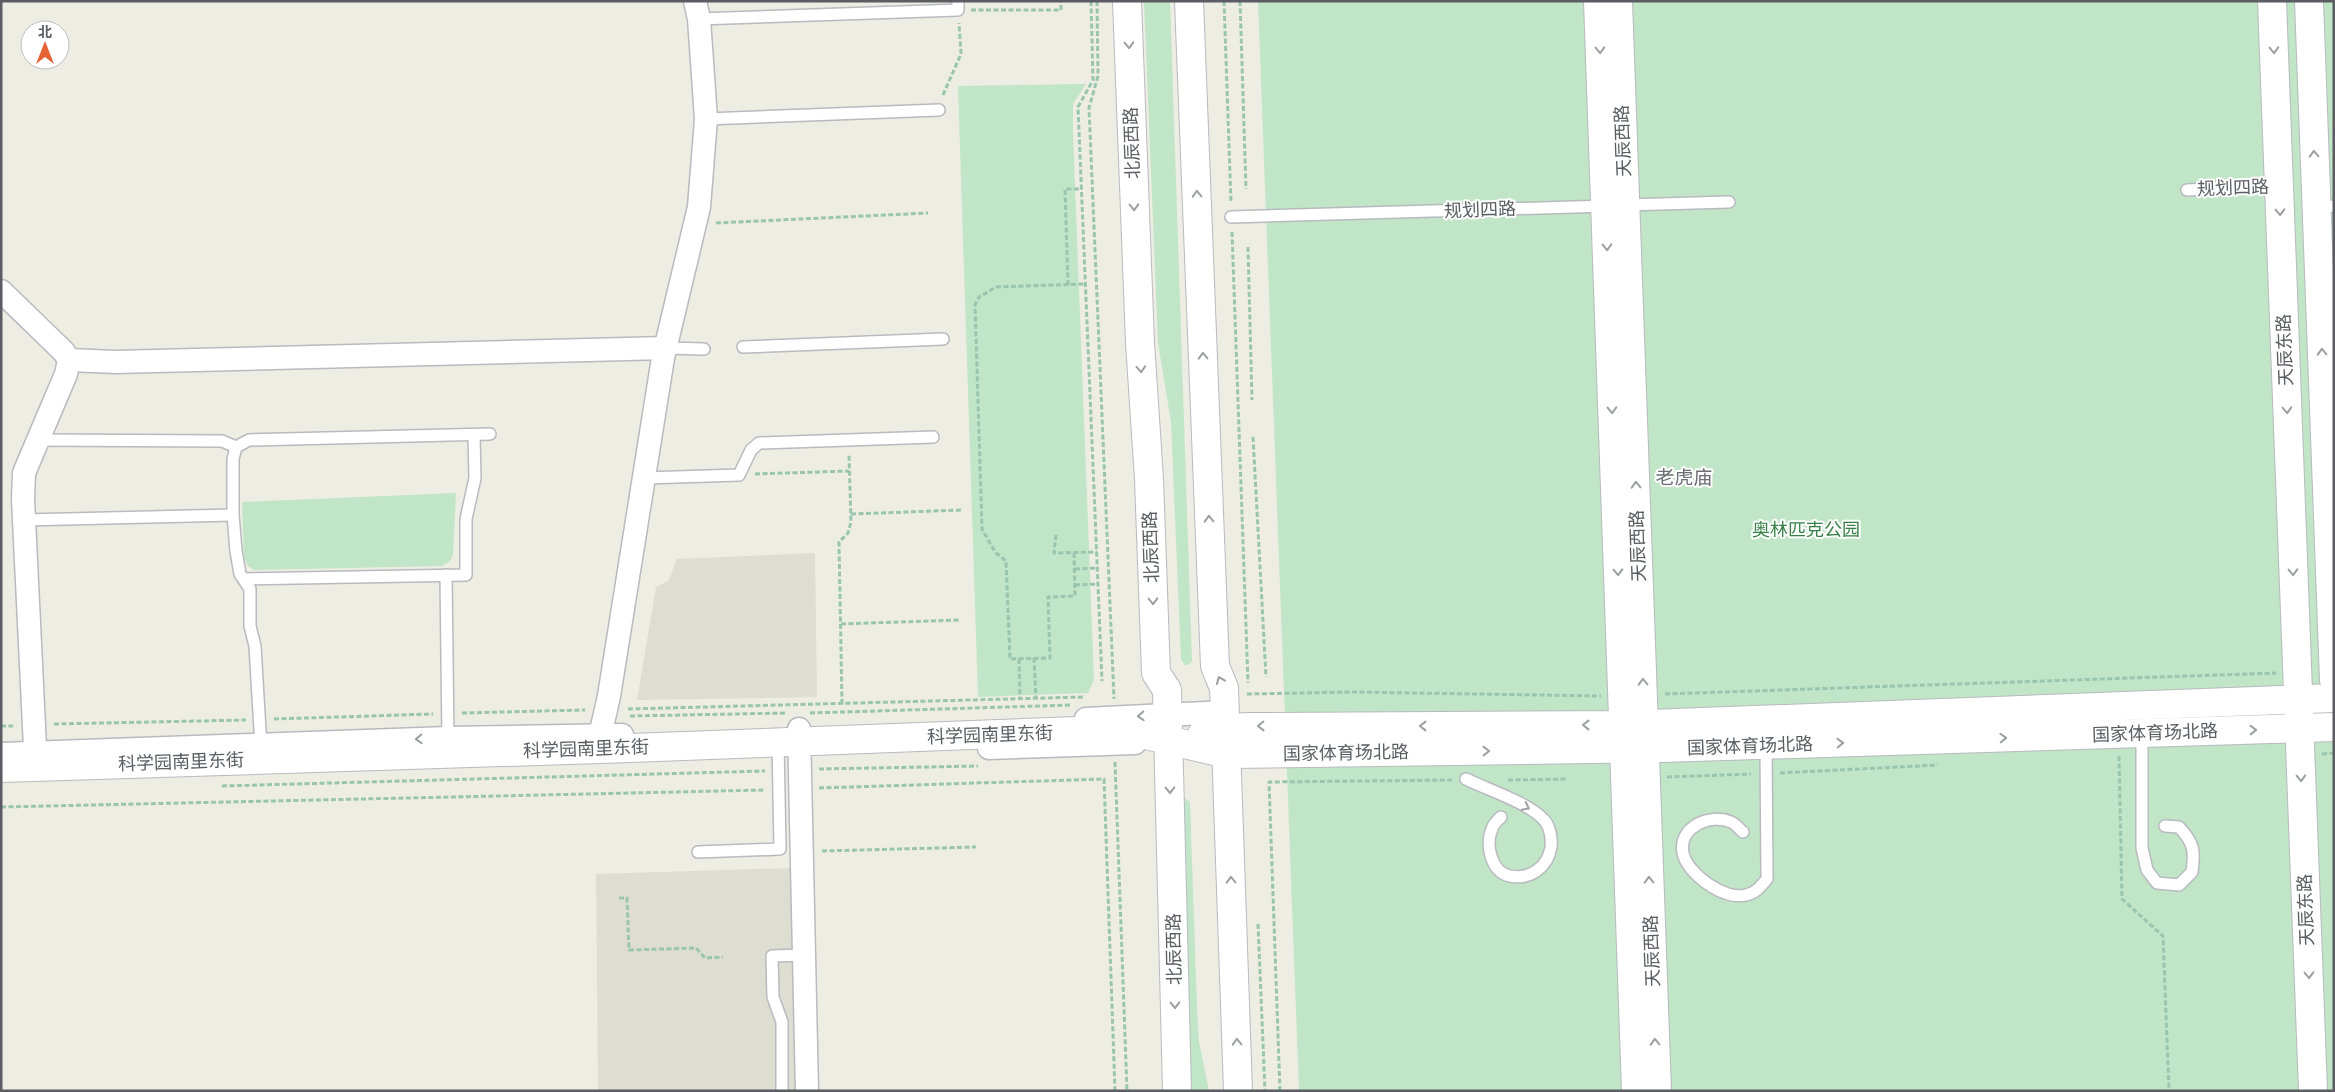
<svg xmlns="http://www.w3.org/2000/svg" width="2335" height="1092" font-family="Rubik,'Noto Sans SC',sans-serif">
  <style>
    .education { fill: #deddd1 }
    .green { fill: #c0e5c7 }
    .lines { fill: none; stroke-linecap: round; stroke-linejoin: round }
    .service-casing { stroke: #b8babf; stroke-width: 14 }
    .minor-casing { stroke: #b8babf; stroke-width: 25 }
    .tertiary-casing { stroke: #b8babf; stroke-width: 30 }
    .secondary-casing { stroke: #b9bac1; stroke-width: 30 }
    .path { stroke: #99c5ae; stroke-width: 3; stroke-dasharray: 5 2.5; stroke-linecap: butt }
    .service { stroke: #fff; stroke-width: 11 }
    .minor { stroke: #fff; stroke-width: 22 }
    .tertiary { stroke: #fff; stroke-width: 28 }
    .secondary { stroke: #fff; stroke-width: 28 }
    .oneway { stroke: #9d9ea1 }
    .labels { text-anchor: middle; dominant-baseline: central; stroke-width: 4; stroke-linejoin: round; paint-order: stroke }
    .street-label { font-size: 18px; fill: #5b5d63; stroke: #fff }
    .park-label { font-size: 18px; fill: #368047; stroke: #fff }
    .neighbourhood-label { font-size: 19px; fill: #6c6f75; stroke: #fff }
  </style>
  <rect width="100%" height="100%" fill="#eeede3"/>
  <g class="education">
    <path d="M815 553 817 697 637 700 656 587 669 580 677 559Z"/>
    <path d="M792 868 796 1091H598L596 874Z"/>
  </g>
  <g class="green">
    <path d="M1144 1H1170L1192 661 1188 665H1185L1181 659 1171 422 1158 343Z"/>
    <path d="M1258 1H2334V1091H1299Z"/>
    <path d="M1086 84 1073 104V133L1094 680 1088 693 978 697 958 86Z"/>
    <path d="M456 493 453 555 450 561 442 566 254 570 248 566 244 558 242 502Z"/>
    <path d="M1183 797 1190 802 1197 1009 1199 1042 1209 1091H1186Z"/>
  </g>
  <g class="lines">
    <g class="service-casing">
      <g id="service">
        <path d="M699 19 958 10V1"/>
        <path d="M706 119 939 110"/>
        <path d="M2187 190 2279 186"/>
        <path d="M1626 205 1729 202"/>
        <path d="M2316 208 2334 206"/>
        <path d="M1231 217 1607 206"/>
        <path d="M743 347 943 339"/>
        <path d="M666 348 704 349"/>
        <path d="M38 440 222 441 236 447"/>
        <path d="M645 478 739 475 751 450 759 443 933 437"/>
        <path d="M24 520 233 515"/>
        <path d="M446 575 448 741"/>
        <path d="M244 579 466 575V519L475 478 474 435"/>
        <path d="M2142 734V848L2147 870 2157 883 2179 885 2192 872C2195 851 2194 843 2179 827L2165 826"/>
        <path d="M261 747 255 646 250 626V589L240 574 236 551 233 515V459L236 447 249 440 490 434"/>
        <path d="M1466 779C1486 789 1529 803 1543 819 1550 825 1552 839 1551 847 1548 867 1530 880 1510 876 1491 873 1485 844 1492 829 1493 824 1498 820 1501 817"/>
        <path d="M1743 832C1739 829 1736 824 1731 822 1710 813 1678 827 1683 853 1687 874 1725 901 1746 895 1756 893 1761 886 1767 879L1766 745"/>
        <path d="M698 852 780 849 778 742"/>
        <path d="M782 1091V1022L773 997 772 956 804 955"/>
      </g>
    </g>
    <g class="minor-casing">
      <g id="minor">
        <path d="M1 291 64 352 69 360 66 374 24 473 23 499 36 768"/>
        <path d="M69 360 116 362 666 348"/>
        <path d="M1086 719 1225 712"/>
        <path d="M799 729 807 1091"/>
        <path d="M989 748 1135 743"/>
        <path d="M597 749 609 696 663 358 699 207 706 119 699 19 695 1"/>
        <path d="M1 754 448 738 622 735"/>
      </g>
    </g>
    <g class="tertiary-casing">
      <g id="tertiary">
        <path d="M1598 1 1636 1091"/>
        <path d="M1618 1 1657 1091"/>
        <path d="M2272 1 2313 1091"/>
        <path d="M2309 1 2334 680"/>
        <path d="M1202 734 1226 728 1250 727 1624 725 2334 698"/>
        <path d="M1 768 631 748 1104 730 1133 732 1227 754 1662 748 2334 727"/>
      </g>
    </g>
    <g class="secondary-casing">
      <g id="secondary">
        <path d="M1127 1 1140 343 1149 479 1156 673 1167 690 1177 1091"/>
        <path d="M1189 1 1215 666 1224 688 1238 1091"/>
      </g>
    </g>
    <g class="path">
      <path d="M1091 1 1093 80 1078 107 1102 681"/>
      <path d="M1097 1 1098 76 1089 108 1114 699"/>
      <path d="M1224 1 1231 203"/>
      <path d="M1240 1 1246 189"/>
      <path d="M971 10H1061V1"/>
      <path d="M943 95 961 54 959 23"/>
      <path d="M716 223 928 213"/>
      <path d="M1232 232 1248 683"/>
      <path d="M1248 247 1252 400"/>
      <path d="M1068 285 1065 189H1082"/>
      <path d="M1253 437 1266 677"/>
      <path d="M755 474 849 471"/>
      <path d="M851 514 962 510"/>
      <path d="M1056 535 1054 553 1097 552"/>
      <path d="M1074 553 1075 596 1048 597 1050 658 1010 659 1006 561 995 552 982 529 975 305 979 297 996 287 1086 284"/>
      <path d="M1075 569 1098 568"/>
      <path d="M1075 585 1098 584"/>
      <path d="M841 624 959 620"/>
      <path d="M1034 658 1036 698"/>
      <path d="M1019 659 1020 698"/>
      <path d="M1247 694 1355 692 1601 696"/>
      <path d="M1665 694 2276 673"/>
      <path d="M842 704 839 542 848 533 851 522 849 455"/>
      <path d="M628 709 1084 697"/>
      <path d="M462 713 585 710"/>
      <path d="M810 713 1072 705"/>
      <path d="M630 716 787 713"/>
      <path d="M274 719 433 714"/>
      <path d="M54 724 246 720"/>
      <path d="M1 726H13"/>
      <path d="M2322 754 2334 753"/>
      <path d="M2119 756 2122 899 2163 936 2169 1091"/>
      <path d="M1115 762 1127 1091"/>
      <path d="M819 769 978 766"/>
      <path d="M1780 773 1938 765"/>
      <path d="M1667 777 1751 774"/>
      <path d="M1508 780 1568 779"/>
      <path d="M222 786 765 771"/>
      <path d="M819 788 1104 779 1115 1091"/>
      <path d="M1 807 765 790"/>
      <path d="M822 851 976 847"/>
      <path d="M619 898H627L629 950 696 948 705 958 723 957"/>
      <path d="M1258 924 1265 1091"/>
      <path d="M1280 1091 1269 782 1452 780"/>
    </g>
    <use href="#service" class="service"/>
    <use href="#minor" class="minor"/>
    <use href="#tertiary" class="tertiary"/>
    <use href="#secondary" class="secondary"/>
  </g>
  <defs><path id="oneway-chevron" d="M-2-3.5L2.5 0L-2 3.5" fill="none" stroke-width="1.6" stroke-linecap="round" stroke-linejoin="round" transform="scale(1.25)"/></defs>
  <g class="oneway">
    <use href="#oneway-chevron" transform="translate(1129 45) rotate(88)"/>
    <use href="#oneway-chevron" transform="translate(1600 50) rotate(88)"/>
    <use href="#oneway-chevron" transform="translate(2274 50) rotate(88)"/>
    <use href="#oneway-chevron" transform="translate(2314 154) rotate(-92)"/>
    <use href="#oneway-chevron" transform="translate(1197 194) rotate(-92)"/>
    <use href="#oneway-chevron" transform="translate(1134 207) rotate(88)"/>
    <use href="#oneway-chevron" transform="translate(2280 212) rotate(88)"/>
    <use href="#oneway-chevron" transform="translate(1607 247) rotate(88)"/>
    <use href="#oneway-chevron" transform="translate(2322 352) rotate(-92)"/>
    <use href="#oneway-chevron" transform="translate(1203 356) rotate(-92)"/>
    <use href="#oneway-chevron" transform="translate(1141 369) rotate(86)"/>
    <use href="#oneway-chevron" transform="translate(1612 410) rotate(88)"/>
    <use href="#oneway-chevron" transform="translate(2287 410) rotate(88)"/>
    <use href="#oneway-chevron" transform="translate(1636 485) rotate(-92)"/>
    <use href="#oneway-chevron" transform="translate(1209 519) rotate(-92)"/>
    <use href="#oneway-chevron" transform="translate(1618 572) rotate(88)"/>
    <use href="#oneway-chevron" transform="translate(2293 572) rotate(88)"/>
    <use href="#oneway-chevron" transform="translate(1153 601) rotate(88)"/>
    <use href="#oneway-chevron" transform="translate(1220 680) rotate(-112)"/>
    <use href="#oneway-chevron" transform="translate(1643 682) rotate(-92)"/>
    <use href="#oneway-chevron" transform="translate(1141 716) rotate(177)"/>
    <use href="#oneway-chevron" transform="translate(1586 725) rotate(180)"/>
    <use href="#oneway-chevron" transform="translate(1261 726) rotate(179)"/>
    <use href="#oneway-chevron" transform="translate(1423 726) rotate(180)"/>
    <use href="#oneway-chevron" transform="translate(2253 730) rotate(-2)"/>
    <use href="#oneway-chevron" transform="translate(2003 738) rotate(-2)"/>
    <use href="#oneway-chevron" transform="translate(419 739) rotate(178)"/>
    <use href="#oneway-chevron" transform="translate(1840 743) rotate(-2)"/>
    <use href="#oneway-chevron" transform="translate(1486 751) rotate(-1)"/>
    <use href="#oneway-chevron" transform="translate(2301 778) rotate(88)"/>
    <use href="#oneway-chevron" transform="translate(1170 790) rotate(89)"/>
    <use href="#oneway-chevron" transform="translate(1526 807) rotate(27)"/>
    <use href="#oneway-chevron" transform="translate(1231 880) rotate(-92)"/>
    <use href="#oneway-chevron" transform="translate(1649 880) rotate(-92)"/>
    <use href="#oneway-chevron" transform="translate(2309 975) rotate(88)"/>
    <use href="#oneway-chevron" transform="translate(1175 1005) rotate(89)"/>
    <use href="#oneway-chevron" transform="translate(1237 1042) rotate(-92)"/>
    <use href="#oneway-chevron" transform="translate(1655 1042) rotate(-92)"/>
  </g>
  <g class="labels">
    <g class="street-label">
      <text transform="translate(1623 141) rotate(-92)">天辰西路</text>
      <text transform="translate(1132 143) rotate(-92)">北辰西路</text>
      <text transform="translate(2233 188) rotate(-2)">规划四路</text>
      <text transform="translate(1480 210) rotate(-2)">规划四路</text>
      <text transform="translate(2285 350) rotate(-92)">天辰东路</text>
      <text transform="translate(1638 546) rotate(-92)">天辰西路</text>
      <text transform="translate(1151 547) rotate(-92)">北辰西路</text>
      <text transform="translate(2155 733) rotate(-2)">国家体育场北路</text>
      <text transform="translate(990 735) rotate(-2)">科学园南里东街</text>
      <text transform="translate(1750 746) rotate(-2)">国家体育场北路</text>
      <text transform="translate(586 749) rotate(-2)">科学园南里东街</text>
      <text transform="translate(1346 753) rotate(-1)">国家体育场北路</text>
      <text transform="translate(181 762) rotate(-2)">科学园南里东街</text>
      <text transform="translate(2306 910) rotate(-92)">天辰东路</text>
      <text transform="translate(1174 949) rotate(-91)">北辰西路</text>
      <text transform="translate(1652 951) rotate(-92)">天辰西路</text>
    </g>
    <g class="park-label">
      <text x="1806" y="530">奥林匹克公园</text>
    </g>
    <g class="neighbourhood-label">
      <text x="1684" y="477">老虎庙</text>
    </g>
  </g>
  <rect width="2335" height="1092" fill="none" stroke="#5b5d63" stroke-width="5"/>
  <g transform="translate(45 45)"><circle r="24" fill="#ffffff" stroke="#bdbec1"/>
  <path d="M0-4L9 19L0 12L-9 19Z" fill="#e56232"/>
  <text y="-8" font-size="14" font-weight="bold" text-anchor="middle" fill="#5b5d63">北</text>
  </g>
</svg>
